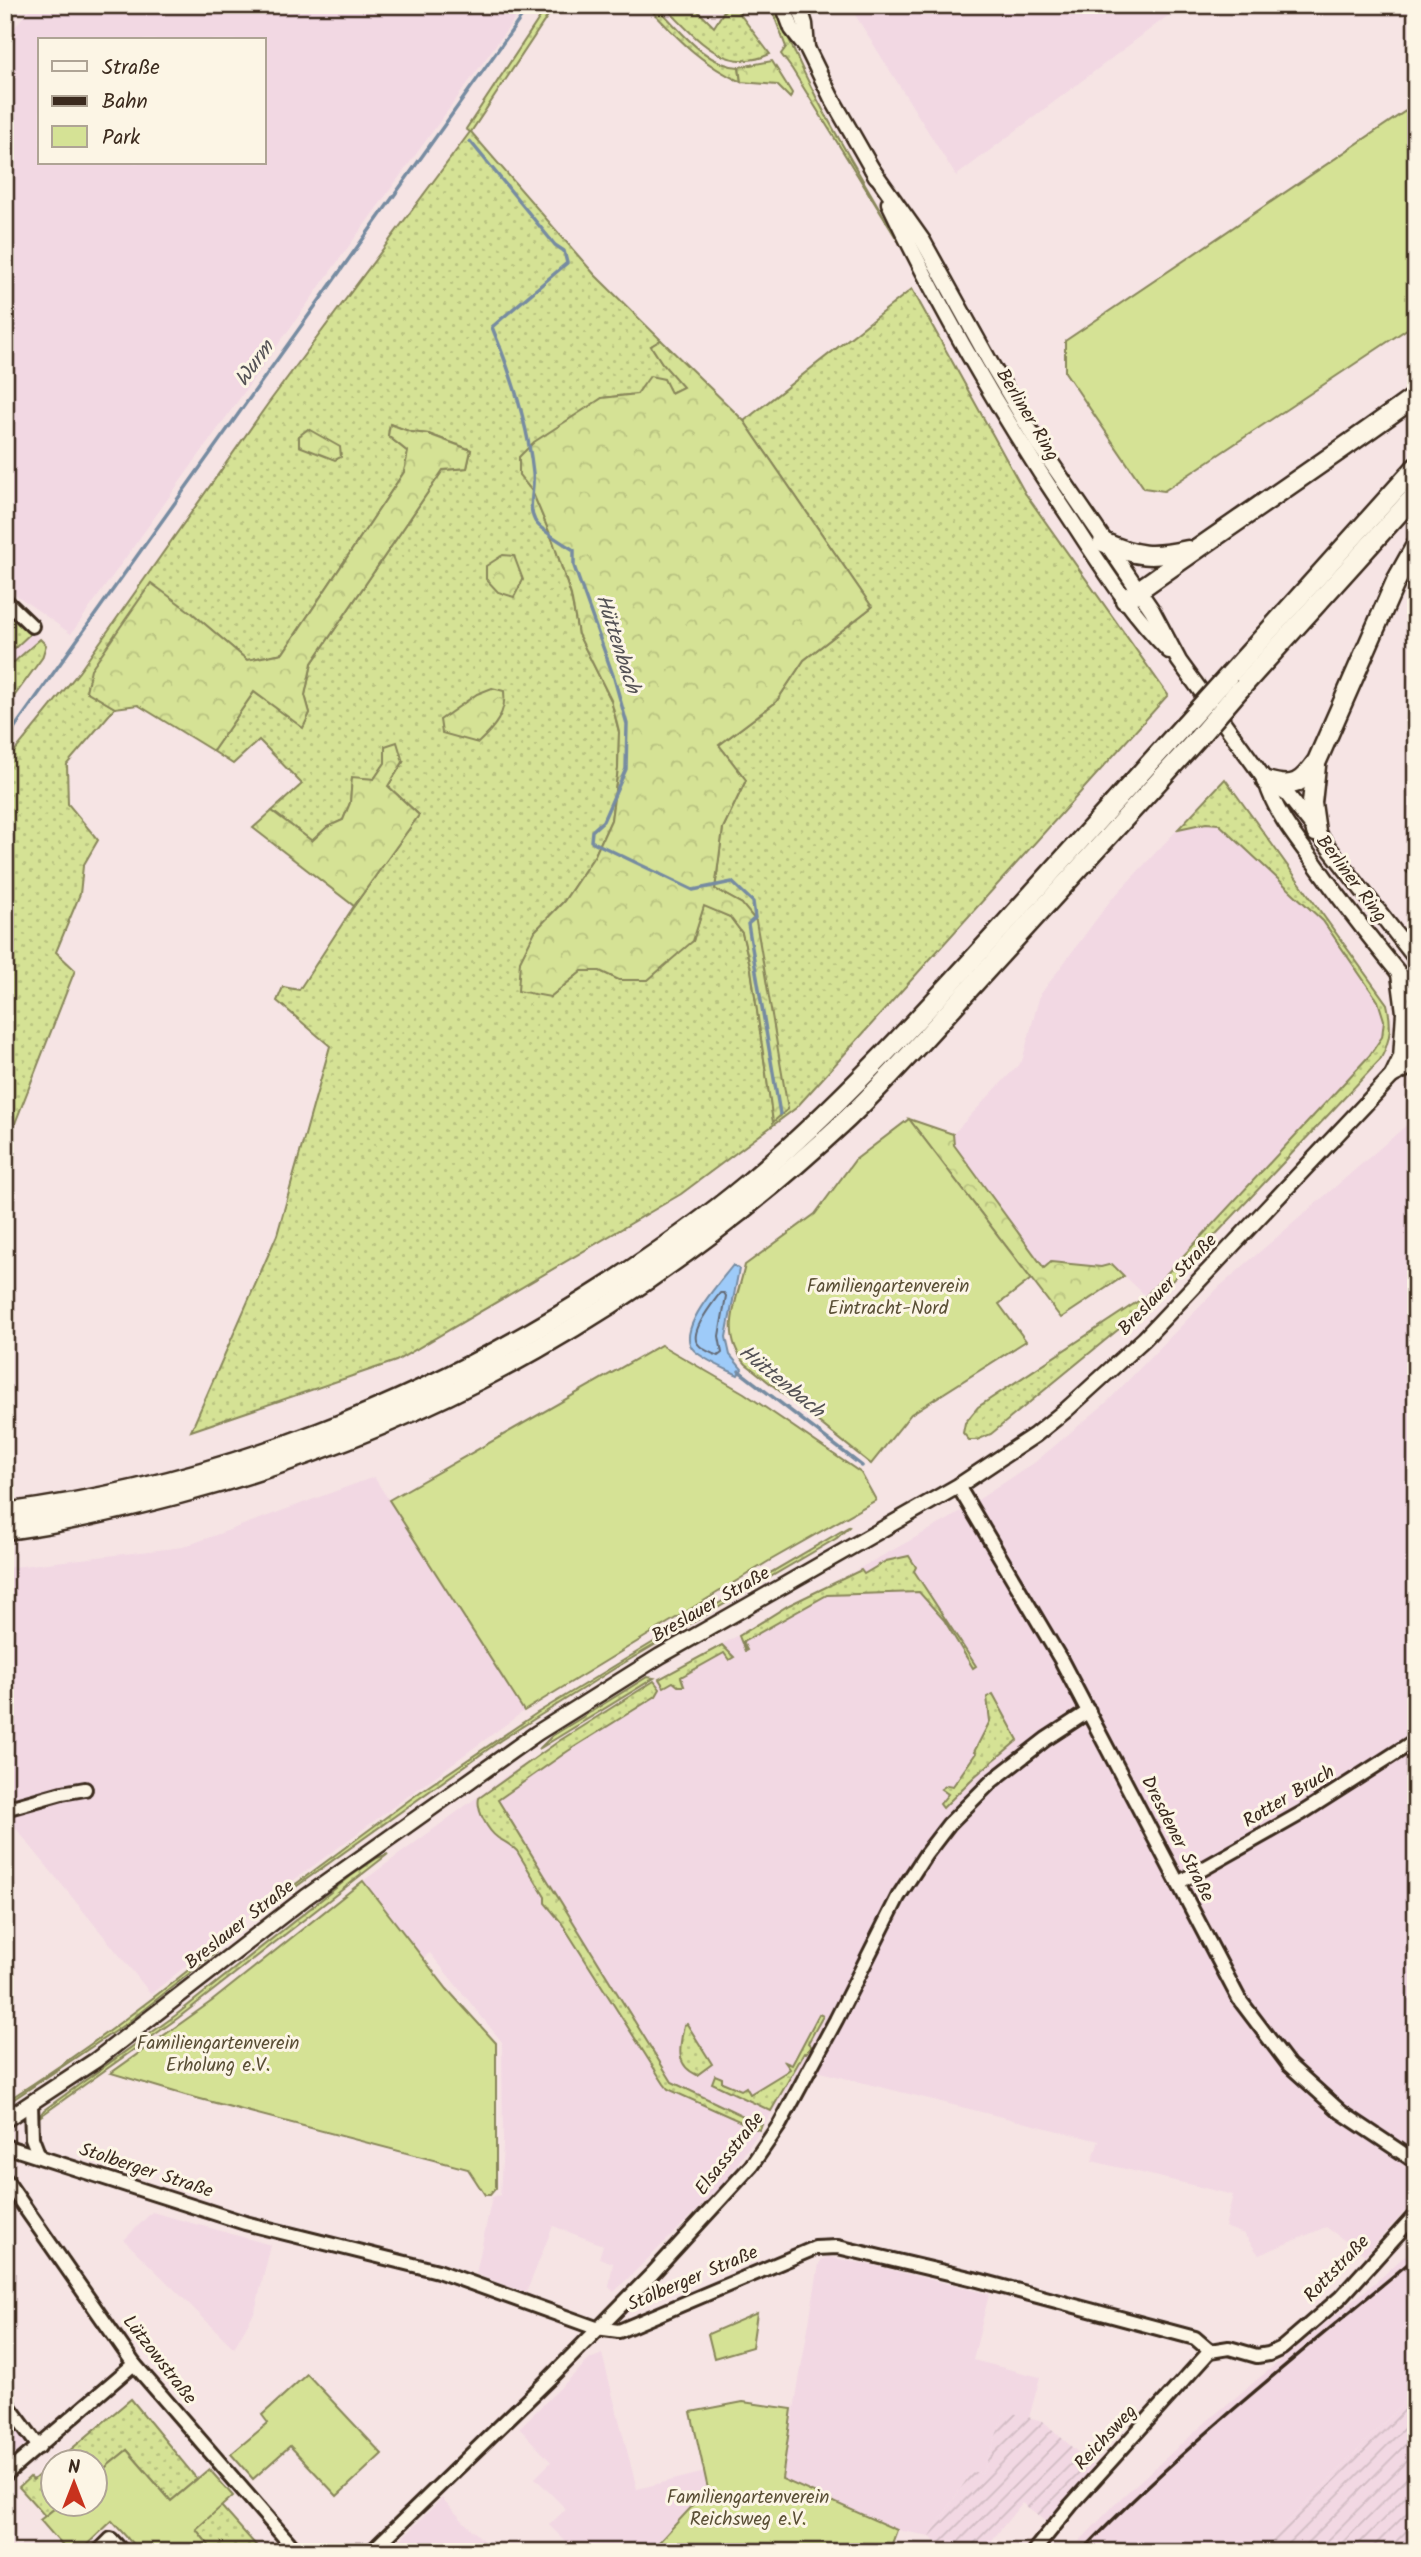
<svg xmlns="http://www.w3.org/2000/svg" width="1421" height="2557" font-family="Kalam,sans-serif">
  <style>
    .built { fill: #f2d8e3; fill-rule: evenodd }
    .industrial { fill: url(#industrial-furrows) }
    .grass { fill: url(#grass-dots); stroke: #88865a; stroke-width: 2 }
    .forest { fill: url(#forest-crowns); stroke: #88865a; stroke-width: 2 }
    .green { fill: #d5e295; stroke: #88865a; stroke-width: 2 }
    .water { fill: #9ecbf9; stroke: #768ba1; stroke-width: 2 }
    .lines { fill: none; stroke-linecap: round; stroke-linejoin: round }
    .shore { stroke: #636a76; stroke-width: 2 }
    .stream { stroke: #768ba1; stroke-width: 3.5 }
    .minor-casing { stroke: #3b2a1e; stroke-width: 18 }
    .major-casing { stroke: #3b2a1e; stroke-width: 19 }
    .highway-casing { stroke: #3b2a1e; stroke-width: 23 }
    .minor { stroke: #fcf5e5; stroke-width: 12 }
    .major { stroke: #fcf5e5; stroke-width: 14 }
    .highway { stroke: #fcf5e5; stroke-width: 18 }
    .rail { stroke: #3b2a1e; stroke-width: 3.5 }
    .highway-bridge-casing { stroke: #3b2a1e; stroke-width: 23; stroke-linecap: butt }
    .highway-bridge { stroke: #fcf5e5; stroke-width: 18 }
    .labels { text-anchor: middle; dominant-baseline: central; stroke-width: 6; stroke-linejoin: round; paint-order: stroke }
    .street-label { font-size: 19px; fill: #3b2a1e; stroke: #fcf5e5 }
    .park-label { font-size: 19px; fill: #5a4f36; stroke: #fcf5e5 }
    .water-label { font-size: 21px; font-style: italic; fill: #545255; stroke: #fcf5e5 }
  </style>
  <defs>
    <pattern id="industrial-furrows" width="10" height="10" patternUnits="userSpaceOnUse" patternTransform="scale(1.75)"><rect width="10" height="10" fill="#f2d8e3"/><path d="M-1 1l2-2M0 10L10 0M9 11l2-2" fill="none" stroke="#d0bac2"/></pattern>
    <pattern id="grass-dots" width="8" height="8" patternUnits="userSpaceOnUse" patternTransform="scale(1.75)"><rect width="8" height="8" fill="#d5e295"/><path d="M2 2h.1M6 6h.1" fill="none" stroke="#b8c280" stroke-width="1.8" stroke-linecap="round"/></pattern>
    <pattern id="forest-crowns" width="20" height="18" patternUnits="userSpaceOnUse" patternTransform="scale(1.75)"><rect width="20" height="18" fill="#d5e295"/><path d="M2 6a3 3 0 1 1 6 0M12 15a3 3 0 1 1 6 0" fill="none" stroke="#b8c280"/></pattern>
  </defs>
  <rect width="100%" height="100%" fill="#f6e4e4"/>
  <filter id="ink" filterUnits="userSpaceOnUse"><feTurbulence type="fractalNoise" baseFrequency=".0143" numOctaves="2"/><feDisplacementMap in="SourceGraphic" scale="14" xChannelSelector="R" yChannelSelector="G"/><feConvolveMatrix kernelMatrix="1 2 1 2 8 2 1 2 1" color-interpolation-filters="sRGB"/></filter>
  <g filter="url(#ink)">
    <g class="built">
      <path d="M32 5H525L338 261 71 634 5 587V40ZM264 40V163H40V40Z"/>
      <path d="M859 5H1182L956 176 852 10Z"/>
      <path d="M5 604 47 645 43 658 5 709Z"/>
      <path d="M1206 823 1219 824 1323 921 1378 1001 1384 1020 1382 1037 1369 1056 1146 1296 1112 1264 1101 1268 1052 1262 1044 1268 954 1145 953 1134 1022 1061 1040 995 1110 901 1178 829Z"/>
      <path d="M1416 1117V2200L1365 2255 1326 2227 1259 2255 1244 2234 1225 2227 1233 2195 1092 2161 1099 2141 820 2072 802 2065 774 2110 722 2186 614 2292 609 2287 613 2263 599 2258 603 2245 553 2226 526 2293 476 2274 492 2197 500 2195 503 2145 502 2042 430 1953 423 1958 363 1881 510 1773 659 1679 949 1519 1034 1463 1107 1402 1219 1287Z"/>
      <path d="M374 1477 524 1711 268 1899 151 1994 5 1815V1568L183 1547Z"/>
      <path d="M152 2212 271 2245 255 2311 234 2348 124 2240Z"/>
      <path d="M1416 2245V2390L1259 2552H1069L1122 2497 1213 2416 1384 2275Z"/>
      <path d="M828 2257 877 2266 989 2294 973 2360 1040 2377 1029 2418 1005 2412 982 2474 972 2471 930 2536 897 2530 782 2479 819 2264 822 2259Z"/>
      <path d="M602 2354 637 2489 705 2472 709 2489 650 2552H576L549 2525 566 2509 535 2478 551 2462 519 2428 590 2359Z"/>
      <path d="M5 2409 29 2441 5 2464Z"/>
      <path d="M442 2498 463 2521 495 2552H411L400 2540Z"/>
    </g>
    <g class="industrial">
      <path d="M1416 2390V2552H1259Z"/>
      <path d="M1005 2411 1043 2421 1094 2467 1046 2521 1022 2503 985 2549 987 2552H949L930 2536 972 2471 982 2474Z"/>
    </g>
    <g class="grass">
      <path d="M548 5H555L471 132 595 275 661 340 651 346 662 363 684 387 670 393 646 384 637 394 602 398 519 474 532 491 553 541 571 596 578 634 611 700 619 732 618 769 611 820 595 855 564 901 535 931 550 997 582 971H600L619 980 693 941 704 905 730 917 742 933 751 969 773 1121 788 1109 742 904 715 889 723 828 746 780 719 745 776 702 804 660 872 607 744 421 912 289 1025 493 1168 695 796 1108 681 1194 396 1361 191 1431 277 1235 330 1046 277 1001 283 987 299 990 354 906 419 815 388 786 403 762 385 763 374 779 352 778 350 803 343 820 327 827 312 841 272 811 302 784 259 740 233 764 213 751 254 692 303 727 310 713 305 695 312 663 443 470 467 468 471 450 429 434 411 432 390 424 388 436 408 452 404 472 283 653 247 660 192 613 86 691 115 708 67 764 68 804 98 840 83 866 80 894 56 952 75 970 5 1149V763L79 672 267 405 470 132 466 129Z"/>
      <path d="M646 5H655C679 28 704 65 739 67L741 82C699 63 677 37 646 5Z"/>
      <path d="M663 5H692L714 27 724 11 717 5H733L770 54C723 76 694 35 663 5Z"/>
      <path d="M770 5H776C805 90 855 164 898 241L792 69 781 54 786 47Z"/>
      <path d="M5 608 31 633 15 648 5 640Z"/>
      <path d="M40 639 46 645 42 658 5 709V685L9 682 5 677V656L13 663Z"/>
      <path d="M1225 779 1387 1004C1392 1026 1391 1040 1380 1060L1153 1301 991 1434 977 1440H969L963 1433 965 1423 978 1407 1146 1296 1369 1056 1382 1037 1384 1020 1378 1001 1323 921 1219 824 1206 823 1178 829Z"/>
      <path d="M850 1526 837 1538 617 1667 501 1740 290 1891 289 1889 420 1792 537 1713 670 1632Z"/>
      <path d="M909 1556 916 1567 914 1571 976 1666 973 1668 944 1620 919 1592 827 1595 743 1642 747 1650 745 1651 739 1636 789 1605 861 1570 864 1574 886 1561Z"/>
      <path d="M722 1645 734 1657 729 1660 724 1653 681 1677 684 1686H678L673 1682 664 1687 659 1679Z"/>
      <path d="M647 1677 654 1678 539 1749 552 1736Z"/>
      <path d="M654 1681 660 1689 656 1696 568 1751 498 1800 672 2082 762 2125 759 2130 668 2089 664 2084 561 1922 545 1903V1897L517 1851C511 1845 505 1842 498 1838 488 1831 476 1810 479 1798L559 1741Z"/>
      <path d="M993 1694 1018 1740 974 1777 943 1808 940 1804 948 1794 941 1789 947 1785 953 1786 976 1753 974 1752 990 1721 987 1697Z"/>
      <path d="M388 1854 178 2018 38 2118 44 2110 176 2015 351 1876 377 1858Z"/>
      <path d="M209 1951 215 1953 127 2023 5 2105V2102C76 2057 142 2008 207 1955Z"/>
      <path d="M819 2014 823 2016 808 2043 811 2046 806 2053H804L771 2111 712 2083 715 2075 722 2078V2082L741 2090 746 2087 750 2094 786 2072 790 2069 785 2062 792 2065Z"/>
      <path d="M687 2024 712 2064 697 2075C674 2065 680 2046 684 2025Z"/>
      <path d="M131 2399 197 2479 171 2501 127 2450 95 2476 94 2462H56Z"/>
      <path d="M52 2464V2504L59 2505 45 2516 19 2487 30 2477 33 2480 39 2475 41 2476Z"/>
      <path d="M221 2506 262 2552H214L196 2529Z"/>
    </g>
    <g class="forest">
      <path d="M772 61 792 93 790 98 777 85 741 82 739 67Z"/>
      <path d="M661 340 744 421 872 607 804 660 776 702 719 745 746 780 723 828 715 889 742 904 756 921 788 1109 773 1122 751 969 742 933 730 917 704 906 693 941 648 980H619L600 971H582L550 997 518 991 520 961 535 931 564 901 595 855 611 820 618 769 619 732 611 700 578 634 571 595 553 541 532 491 519 475V457L534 442 602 398 637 394 650 376 664 379 671 393 683 387 662 363 651 346Z"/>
      <path d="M390 424 411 432 428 434 471 450 467 468 443 470 312 663 305 695 310 713 303 728 254 692 213 751 138 705 115 708 86 691 91 669 151 583 192 613 247 660 283 653 404 472 408 452 388 436Z"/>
      <path d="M308 429 340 447 341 457 335 460 299 446V436Z"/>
      <path d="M503 555 514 556 523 580 514 597 498 592 486 579V566Z"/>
      <path d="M492 688 504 691C507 713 494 728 478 743L442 733 440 720 477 694Z"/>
      <path d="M397 742 403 762 388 786 419 815 354 906 253 828 272 811 312 841 327 827 343 820 350 803 352 777 374 779 385 763V746Z"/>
      <path d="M909 1119 953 1134 954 1145 1044 1268 1051 1262 1101 1267 1112 1264 1124 1276 1061 1318Z"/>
    </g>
    <g class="green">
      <path d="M1416 104V323L1164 491 1144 488 1065 372V341Z"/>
      <path d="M909 1119 1031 1279 999 1304 1026 1341 911 1414 871 1464 746 1364C719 1334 737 1301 745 1265L815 1214 855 1160Z"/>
      <path d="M661 1345 744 1393 861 1473 876 1500 769 1561 524 1711 389 1500Z"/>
      <path d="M363 1881 447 1989 496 2043V2188L490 2195H485L468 2169 185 2095 111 2073 212 2001Z"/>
      <path d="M757 2313 752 2347 714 2358 708 2334Z"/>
      <path d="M307 2374 382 2454 337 2496 290 2446 253 2479 231 2454 268 2423 262 2415Z"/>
      <path d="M743 2402 792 2409 782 2479 897 2530 889 2552H650L708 2489 691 2412Z"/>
      <path d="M127 2450 171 2501 209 2469 233 2496 196 2529 214 2552H140L112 2521 79 2552H68L40 2520 59 2505 94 2504 95 2476Z"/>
    </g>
    <path class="water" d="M733 1265 739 1269 726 1337 730 1355 742 1369 738 1375C726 1369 699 1358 692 1348 677 1328 721 1281 733 1265Z"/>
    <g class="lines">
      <path class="shore" d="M720 1293H724L726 1296 719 1336 722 1353 718 1356C712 1353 702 1350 698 1344 688 1333 713 1303 720 1293Z"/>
      <g class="stream">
        <path d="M470 141 555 245 564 251 567 263 492 327C511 373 528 424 533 473 535 490 527 506 535 521 540 530 564 544 574 550V566L614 678 627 724 626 769 603 821 592 831 591 841 693 890 732 882 753 902 755 918 748 924 780 1114"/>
        <path d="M5 741 530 5"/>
        <path d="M739 1371 862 1466"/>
      </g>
      <g class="minor-casing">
        <g id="minor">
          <path d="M5 600 32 626"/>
          <path d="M958 1486 1061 1660 1239 1999 1289 2065 1341 2112 1416 2162"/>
          <path d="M5 1809 62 1793 85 1789"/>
          <path d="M1178 1883 1302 1813 1416 1740"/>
          <path d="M31 2103 32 2138 39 2156"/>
          <path d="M5 2146 245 2223 438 2271 596 2328 619 2331 815 2248 838 2247 974 2279 1195 2338 1210 2351"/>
          <path d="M5 2179 134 2364 297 2552"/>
          <path d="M1210 2351 1229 2348 1257 2356 1269 2354 1282 2348 1341 2297 1416 2214"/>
          <path d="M5 2401 39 2447"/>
          <path d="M5 2475 134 2364"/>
          <path d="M98 2552 111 2539 123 2552"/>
          <path d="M371 2552 549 2379 652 2274 751 2166 780 2124 836 2020 898 1897 926 1854 949 1824 992 1781 1046 1739 1089 1711"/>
          <path d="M1033 2552 1071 2505 1210 2351"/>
        </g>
      </g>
      <g class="major-casing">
        <g id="major">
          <path d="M783 5 792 29 807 48 831 97 876 176"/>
          <path d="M799 5 805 24 807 48"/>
          <path d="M872 169 923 241 990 362 1037 442 1152 610 1179 661 1266 781C1275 813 1296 838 1316 865 1347 909 1381 952 1416 994"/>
          <path d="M889 203C941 312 1003 418 1070 518 1101 565 1129 611 1169 651"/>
          <path d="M1270 784 1287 794 1416 959"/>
          <path d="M1399 974 1404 1012 1401 1059"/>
          <path d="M1392 1076 1416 1064"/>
          <path d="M5 2120 96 2060 306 1897 537 1733 660 1656 958 1486 1035 1435 1066 1410 1144 1339 1392 1076 1400 1059 1416 1041"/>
        </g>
      </g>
      <g class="highway-casing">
        <g id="highway">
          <path d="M1103 542C1137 557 1152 558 1188 550"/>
          <path d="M1125 600C1221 531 1320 466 1416 396"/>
          <path d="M1230 674 1416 467"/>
          <path d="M1240 689 1416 494"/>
          <path d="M1266 781C1294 789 1301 784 1317 761L1396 581 1416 545"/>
          <path d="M1316 832 1312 803 1316 766"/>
          <path d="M5 1513C221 1485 428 1402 610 1284 657 1253 703 1221 746 1185 836 1109 915 1023 994 936 1058 865 1121 795 1185 724"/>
          <path d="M5 1530C64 1523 122 1509 179 1494 436 1426 653 1300 847 1119 891 1077 932 1030 973 985 1048 903 1122 821 1197 739"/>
        </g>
      </g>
      <use href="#minor" class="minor"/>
      <use href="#major" class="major"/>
      <use href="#highway" class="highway"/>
      <g class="rail">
        <path d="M1407 871 1415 877"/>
        <path d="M1081 2552C1184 2445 1302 2352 1416 2257"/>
      </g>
      <g class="highway-bridge-casing">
        <g id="highway-bridge">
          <path d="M1185 724 1230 674"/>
          <path d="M1197 739 1240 689"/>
        </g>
      </g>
      <use href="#highway-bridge" class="highway-bridge"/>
    </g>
  </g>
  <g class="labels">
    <g class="street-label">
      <text transform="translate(1027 415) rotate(59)">Berliner Ring</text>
      <text transform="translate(1351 879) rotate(53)">Berliner Ring</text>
      <text transform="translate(1168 1285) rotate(-46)">Breslauer Straße</text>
      <text transform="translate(711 1605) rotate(-30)">Breslauer Straße</text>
      <text transform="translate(1289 1797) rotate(-31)">Rotter Bruch</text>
      <text transform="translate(1177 1839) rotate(63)">Dresdener Straße</text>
      <text transform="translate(240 1925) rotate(-38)">Breslauer Straße</text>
      <text transform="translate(730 2154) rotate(-52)">Elsassstraße</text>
      <text transform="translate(146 2171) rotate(18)">Stolberger Straße</text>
      <text transform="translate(1337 2269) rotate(-46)">Rottstraße</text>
      <text transform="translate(693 2279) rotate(-23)">Stolberger Straße</text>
      <text transform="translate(159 2360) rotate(52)">Lützowstraße</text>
      <text transform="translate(1106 2438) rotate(-47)">Reichsweg</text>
    </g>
    <g class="park-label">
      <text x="888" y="1287">Familiengartenverein<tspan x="888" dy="22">Eintracht-Nord</tspan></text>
      <text x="218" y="2044">Familiengartenverein<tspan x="218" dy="22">Erholung e.V.</tspan></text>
      <text x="748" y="2498">Familiengartenverein<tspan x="748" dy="22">Reichsweg e.V.</tspan></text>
    </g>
    <g class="water-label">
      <text transform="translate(255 364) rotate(-54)">Wurm</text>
      <text transform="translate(617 644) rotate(72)">Hüttenbach</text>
      <text transform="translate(781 1382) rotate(39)">Hüttenbach</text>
    </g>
  </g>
  <rect width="1421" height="2557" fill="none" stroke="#fcf5e5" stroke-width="28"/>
  <rect x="14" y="14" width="1393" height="2529" fill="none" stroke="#3b2a1e" stroke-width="2.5" filter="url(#ink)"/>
  <rect x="38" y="38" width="228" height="126" fill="#fcf5e5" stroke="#afa495" stroke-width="2"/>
  <rect x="52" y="61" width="35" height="10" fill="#fcf5e5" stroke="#afa495" stroke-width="2"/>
  <text x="102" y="74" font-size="21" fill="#3b2a1e">Straße</text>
  <rect x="52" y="96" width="35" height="10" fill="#3b2a1e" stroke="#afa495" stroke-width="2"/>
  <text x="102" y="108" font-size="21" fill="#3b2a1e">Bahn</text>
  <rect x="52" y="126" width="35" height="21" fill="#d5e295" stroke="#afa495" stroke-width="2"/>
  <text x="102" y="144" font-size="21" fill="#3b2a1e">Park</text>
  <g transform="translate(74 2483)"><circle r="33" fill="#fcf5e5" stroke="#afa495" stroke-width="2"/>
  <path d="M0-5L12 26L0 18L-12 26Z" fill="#c8321e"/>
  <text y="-10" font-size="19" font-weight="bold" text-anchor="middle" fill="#3b2a1e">N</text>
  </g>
</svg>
